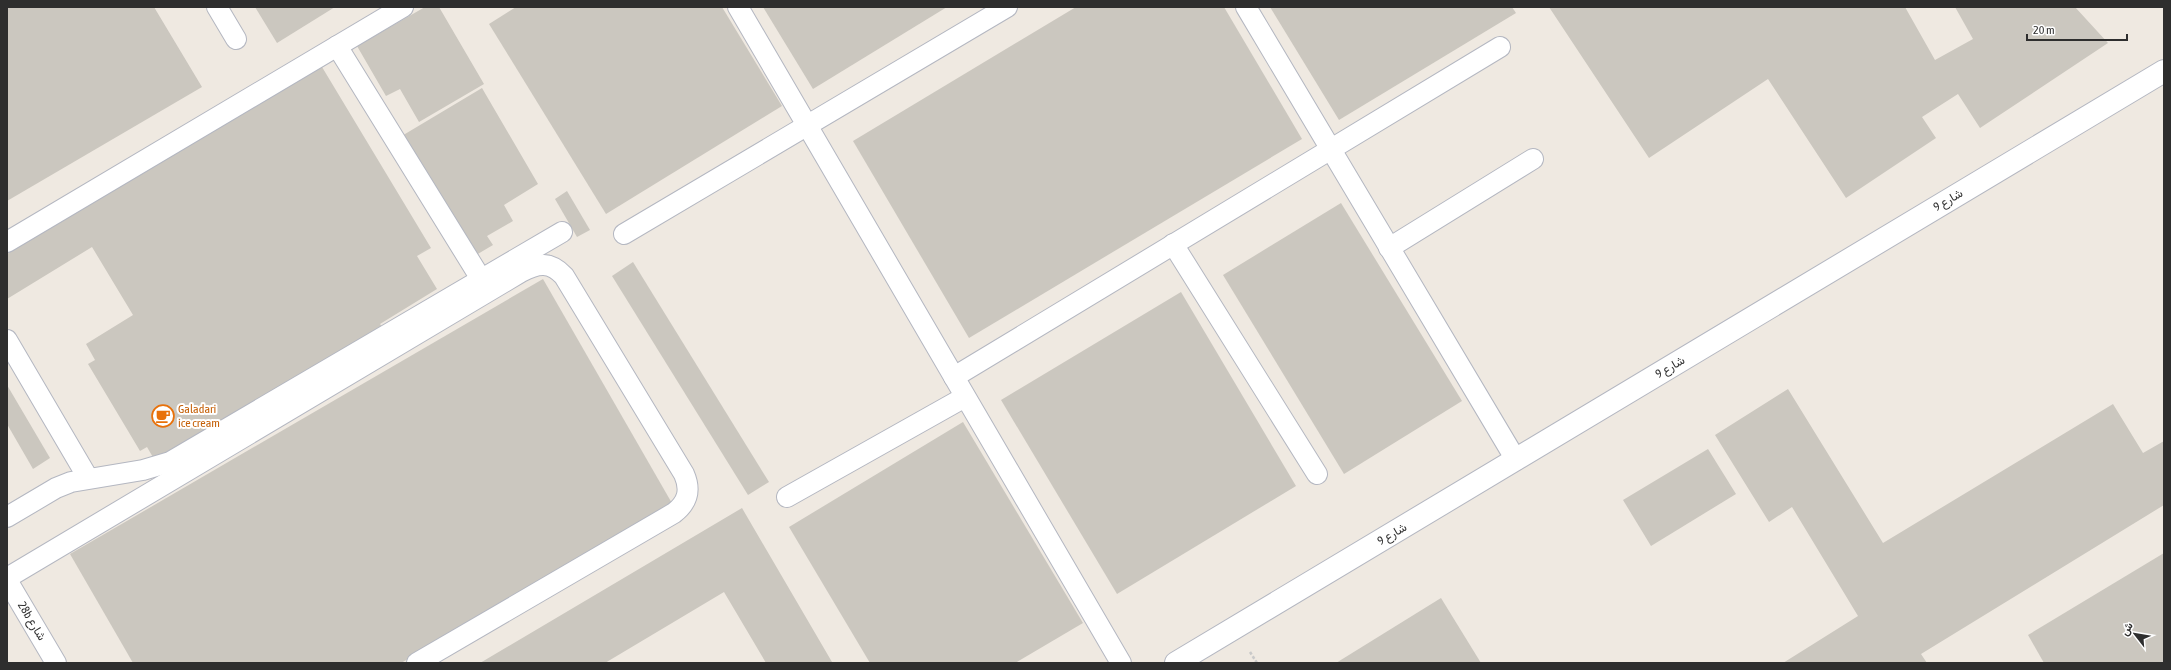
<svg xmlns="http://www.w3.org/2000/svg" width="2171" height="670" font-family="'Asap Condensed',Vazirmatn,sans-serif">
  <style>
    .building { fill: #cbc7bf }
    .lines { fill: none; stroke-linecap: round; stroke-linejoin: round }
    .lane-casing { stroke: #b4b7c1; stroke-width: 22 }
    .secondary-casing { stroke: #b4b7c1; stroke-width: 24 }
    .path { stroke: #c9c9c9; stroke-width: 2.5; stroke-dasharray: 3 2; stroke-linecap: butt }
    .lane { stroke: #fff; stroke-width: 20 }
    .secondary { stroke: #fff; stroke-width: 22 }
    .labels { text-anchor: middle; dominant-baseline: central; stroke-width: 4; stroke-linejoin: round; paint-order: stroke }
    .street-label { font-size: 12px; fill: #2e2e2e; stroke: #fff }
    .food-label { font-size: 12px; fill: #c56008; stroke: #fff; text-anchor: start }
  </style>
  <rect width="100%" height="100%" fill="#efe9e1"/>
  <g class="building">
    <path d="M7 7H154L202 87 7 201Z"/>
    <path d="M255 7H335L277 43Z"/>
    <path d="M425 7H439L484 84 419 122 400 89 386 96 357 46Z"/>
    <path d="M516 7H722L782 106 606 214 489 24Z"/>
    <path d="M763 7H947L813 89Z"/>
    <path d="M1076 7H1224L1302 139 969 338 853 141Z"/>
    <path d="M1270 7H1512L1516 13 1339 120Z"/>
    <path d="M1549 7H1905L1935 60 1973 39 1955 7H2075L2108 43 1980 128 1958 94 1922 117 1936 138 1846 198 1768 79 1649 158Z"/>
    <path d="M319 62 431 248 417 256 437 289 380 324 383 328 158 466 147 447 140 451 88 364 95 360 86 344 133 315 92 247 7 299V254Z"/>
    <path d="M482 88 538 184 504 205 513 221 487 236 493 245 471 258 400 137Z"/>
    <path d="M567 191 590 230 577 237 555 199Z"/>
    <path d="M1341 203 1462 401 1344 474 1223 275Z"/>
    <path d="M633 262 769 482 748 495 612 276Z"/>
    <path d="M543 279 673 505 401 663H133L70 554Z"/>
    <path d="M1181 292 1296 486 1117 594 1001 400Z"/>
    <path d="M7 385 50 458 33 469 7 424Z"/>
    <path d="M1788 389 1883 543 2113 404 2143 453 2164 441V505L1921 654 1927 663H1783L1858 616 1792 507 1769 522 1715 435Z"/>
    <path d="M963 422 1083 623 1015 663H870L789 527Z"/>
    <path d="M1708 449 1736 494 1651 546 1623 500Z"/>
    <path d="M742 508 832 662 766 663 724 592 605 663H480Z"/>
    <path d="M2164 553V663H2044L2028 635Z"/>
    <path d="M1441 598 1481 663H1336Z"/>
  </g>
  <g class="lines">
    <g class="lane-casing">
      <g id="lane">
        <path d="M217 7 236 39"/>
        <path d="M738 7 1121 663"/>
        <path d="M1246 7 1516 460"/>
        <path d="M337 46 481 279"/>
        <path d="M624 234 1007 7"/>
        <path d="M7 242 403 7"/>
        <path d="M1173 244 1317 474"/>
        <path d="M1389 248 1533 159"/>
        <path d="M7 340 88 478"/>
        <path d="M954 377 1500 47"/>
        <path d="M787 497 965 397"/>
        <path d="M7 517 56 488 71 482 143 470 170 462 562 232"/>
        <path d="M7 578 521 272C538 263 550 261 564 276L684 474C691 490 688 502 674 513L417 663"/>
        <path d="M7 580 56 663"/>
      </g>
    </g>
    <g class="secondary-casing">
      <path id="secondary" d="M1176 663 2164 71"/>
    </g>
    <path class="path" d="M1250 652 1257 663"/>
    <use href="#lane" class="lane"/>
    <use href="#secondary" class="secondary"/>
  </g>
  <defs>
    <g id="cafe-ring" transform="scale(1.15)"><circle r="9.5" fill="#fff" stroke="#e8710a" stroke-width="1.5"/><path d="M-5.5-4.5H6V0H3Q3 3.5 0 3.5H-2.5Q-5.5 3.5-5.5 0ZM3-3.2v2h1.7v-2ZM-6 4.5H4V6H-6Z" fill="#e8710a"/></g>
  </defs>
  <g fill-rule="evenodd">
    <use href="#cafe-ring" x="163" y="416"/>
  </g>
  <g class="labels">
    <g class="street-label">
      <text transform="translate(1948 200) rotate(-31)">شارع 9</text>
      <text transform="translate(1670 367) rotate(-31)">شارع 9</text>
      <text transform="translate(1392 534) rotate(-31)">شارع 9</text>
      <text transform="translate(32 621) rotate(59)">28b شارع</text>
    </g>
    <g class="food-label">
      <text x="178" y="409">Galadari<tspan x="178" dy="14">ice cream</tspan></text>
    </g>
  </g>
  <rect width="2171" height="670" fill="none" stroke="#2e2e2e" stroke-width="16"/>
  <g transform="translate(2135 634) rotate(301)" stroke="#ffffff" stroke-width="3" paint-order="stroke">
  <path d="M0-3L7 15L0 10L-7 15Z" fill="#2e2e2e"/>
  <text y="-6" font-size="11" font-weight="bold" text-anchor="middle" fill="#2e2e2e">ش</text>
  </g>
  <path d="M2027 34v6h100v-6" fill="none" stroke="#2e2e2e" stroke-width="2"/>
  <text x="2033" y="34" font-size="12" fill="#2e2e2e" stroke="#ffffff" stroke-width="3" paint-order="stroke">20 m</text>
</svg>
